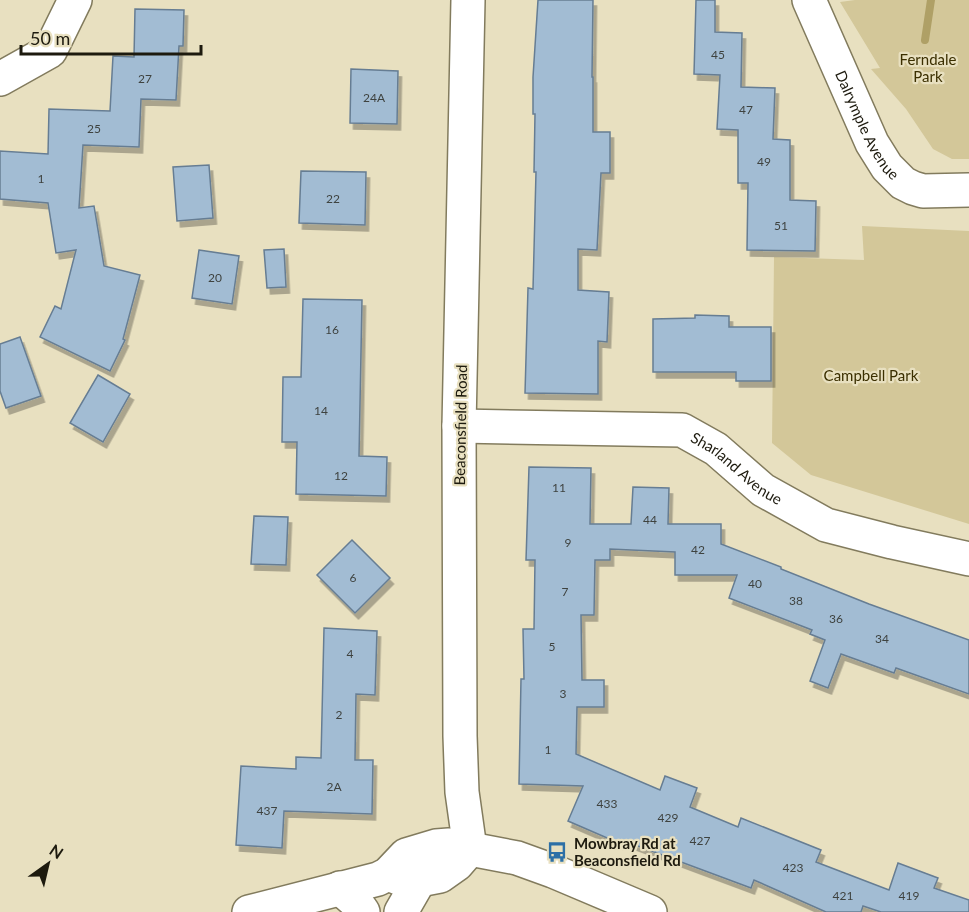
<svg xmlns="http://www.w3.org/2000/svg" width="969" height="912" font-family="Lato,sans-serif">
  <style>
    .green { fill: #d3c799 }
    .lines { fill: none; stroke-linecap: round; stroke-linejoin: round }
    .stream { stroke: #afa066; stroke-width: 8 }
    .building { fill: #a2bcd3; stroke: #667d93; stroke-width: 1.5; filter: url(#shadow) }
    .minor-casing { stroke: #827b5d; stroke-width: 36 }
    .major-casing { stroke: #827b5d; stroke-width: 36 }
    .minor { stroke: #fff; stroke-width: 33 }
    .major { stroke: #fff; stroke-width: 33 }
    .labels { text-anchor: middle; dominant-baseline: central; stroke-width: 4.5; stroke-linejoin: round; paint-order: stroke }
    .number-label { font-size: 12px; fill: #3e423f }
    .park-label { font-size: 15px; fill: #3b2f00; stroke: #e8e0c0 }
    .street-label { font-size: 15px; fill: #1d1a0e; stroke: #e8e0c0 }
    .poi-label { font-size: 15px; font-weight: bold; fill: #1d1a0e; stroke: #e8e0c0; text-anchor: start }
  </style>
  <defs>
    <filter id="shadow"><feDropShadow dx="3.5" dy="6" stdDeviation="0" flood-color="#0004"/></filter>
  </defs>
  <rect width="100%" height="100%" fill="#e8e0c0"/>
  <g class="green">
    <path d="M855 0H969V159H952L933 149 906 109 871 69 880 68 840 2Z"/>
    <path d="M862 226 969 231V524L811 475 772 443 774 257 864 260Z"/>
  </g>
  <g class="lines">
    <path class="stream" d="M925 40 931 0"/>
  </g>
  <g class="building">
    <path d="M538 0H593L592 77H593V132H610V173H601L597 250 578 249V290L609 292 607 342 598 341V394L525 393 528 288 533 289 536 172H534L535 114H533V77Z"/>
    <path d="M696 0H715V32L742 33 741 87 775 88 773 139 790 140V200L816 201 815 251 747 250 748 183H738V130L717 129 720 75 694 74Z"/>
    <path d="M135 9 184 10 183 46H179L176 100 141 99 139 147 83 145 79 208 94 206 104 266 140 275 123 339 125 340 110 371 40 337 55 306 61 309 76 250 56 253 48 203 0 199V151L48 154 49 109 110 111 113 56 134 57Z"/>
    <path d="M351 69 398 71 397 124 350 123Z"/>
    <path d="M209 165 213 218 177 221 173 167Z"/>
    <path d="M301 171 366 172 365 225 299 223Z"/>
    <path d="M284 249 286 287 267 288 264 250Z"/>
    <path d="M199 250 239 256 232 304 192 298Z"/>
    <path d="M303 299 362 300 359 456 387 457 386 496 296 494 297 442H282L283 377H301Z"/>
    <path d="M695 315 729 316V327H771V381H736V372H653V319L695 318Z"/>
    <path d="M20 337 41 396 6 408 0 391V344Z"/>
    <path d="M98 375 130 394 103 442 70 423Z"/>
    <path d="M529 467 591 468 590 524H631L633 487 669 488 668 524H721V544L781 567V569L869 604 969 640V694L896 668 894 673 841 654 828 688 810 681 825 640 810 634 812 630 729 598 737 575H675V552L610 549V560H595L594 615H581L582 680H604V707H577L576 754 660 790 665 776 697 788 690 807 738 827 741 818 821 850 816 862 889 890 898 863 938 878 934 888 969 900V912H881L863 906 861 912H826L754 880 751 888 622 840 621 844 568 821 583 786 519 784 521 679H524L523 629H534L535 560H526Z"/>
    <path d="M254 516 288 517 286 565 251 564Z"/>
    <path d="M352 540 390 578 355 613 317 575Z"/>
    <path d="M324 628 377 631 375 695 356 694 355 760H373L372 814 284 811 282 848 236 845 241 766 296 769V757L321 758Z"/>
  </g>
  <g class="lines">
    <g class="minor-casing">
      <g id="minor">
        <path d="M468 0 459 426 460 736 462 792 470 849"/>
        <path id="s1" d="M809 0 872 143 887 167 903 183 913 188 923 191 969 190"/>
        <path d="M0 79 50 51 75 0"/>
        <path id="s2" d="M459 426 682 430 716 449 763 490 826 525 892 542 969 559"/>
        <path d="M401 912 420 879"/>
      </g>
    </g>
    <g class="major-casing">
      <g id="major">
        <path d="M388 874 409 882 440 876 457 864 470 849"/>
        <path d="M340 888 356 902 363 912"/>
        <path d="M249 912 378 879 388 874 406 855 436 846 449 845 517 858 553 871 650 912"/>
      </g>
    </g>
    <use href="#minor" class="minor"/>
    <use href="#major" class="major"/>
  </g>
  <defs>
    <g id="bus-bare" transform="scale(1.62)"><path d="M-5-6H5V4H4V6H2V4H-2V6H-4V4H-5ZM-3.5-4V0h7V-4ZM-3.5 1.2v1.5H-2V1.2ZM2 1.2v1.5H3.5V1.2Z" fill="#2d70a6" stroke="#e8e0c0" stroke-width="2.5" paint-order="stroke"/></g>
  </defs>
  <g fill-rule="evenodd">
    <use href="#bus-bare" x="557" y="852"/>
  </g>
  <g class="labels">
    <g class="number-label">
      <text x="718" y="54">45</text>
      <text x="145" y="78">27</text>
      <text x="374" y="97">24A</text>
      <text x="746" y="109">47</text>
      <text x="94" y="128">25</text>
      <text x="764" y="161">49</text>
      <text x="41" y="178">1</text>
      <text x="333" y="198">22</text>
      <text x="781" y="225">51</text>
      <text x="215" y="277">20</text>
      <text x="332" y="329">16</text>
      <text x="321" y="410">14</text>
      <text x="341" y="475">12</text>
      <text x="559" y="487">11</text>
      <text x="650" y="519">44</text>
      <text x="568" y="542">9</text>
      <text x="698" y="549">42</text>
      <text x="353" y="577">6</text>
      <text x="755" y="583">40</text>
      <text x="565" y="591">7</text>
      <text x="796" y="600">38</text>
      <text x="836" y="618">36</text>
      <text x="882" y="638">34</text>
      <text x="552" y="646">5</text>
      <text x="350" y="653">4</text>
      <text x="563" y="693">3</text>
      <text x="339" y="714">2</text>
      <text x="548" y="749">1</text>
      <text x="334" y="786">2A</text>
      <text x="607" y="803">433</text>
      <text x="267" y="810">437</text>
      <text x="668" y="817">429</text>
      <text x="700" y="840">427</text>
      <text x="793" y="867">423</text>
      <text x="843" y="895">421</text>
      <text x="909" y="895">419</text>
    </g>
    <g class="park-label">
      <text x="928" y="59">Ferndale<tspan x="928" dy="17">Park</tspan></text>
      <text x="871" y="375">Campbell Park</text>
    </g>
    <g class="street-label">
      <text stroke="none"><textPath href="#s1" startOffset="138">Dalrymple Avenue</textPath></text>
      <text transform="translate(460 425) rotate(-89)">Beaconsfield Road</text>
      <text stroke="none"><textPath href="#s2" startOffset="290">Sharland Avenue</textPath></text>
    </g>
    <g class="poi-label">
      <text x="574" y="843">Mowbray Rd at<tspan x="574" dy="17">Beaconsfield Rd</tspan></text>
    </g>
  </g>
  <g transform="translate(48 864) rotate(34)" stroke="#e8e0c0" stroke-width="4.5" paint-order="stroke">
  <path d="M0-4.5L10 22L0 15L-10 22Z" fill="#1d1a0e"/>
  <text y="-9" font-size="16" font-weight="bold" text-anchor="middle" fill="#1d1a0e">N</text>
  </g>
  <path d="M21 45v9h180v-9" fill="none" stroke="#1d1a0e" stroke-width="3"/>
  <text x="30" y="45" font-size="18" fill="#1d1a0e" stroke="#e8e0c0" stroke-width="4.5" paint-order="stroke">50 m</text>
</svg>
